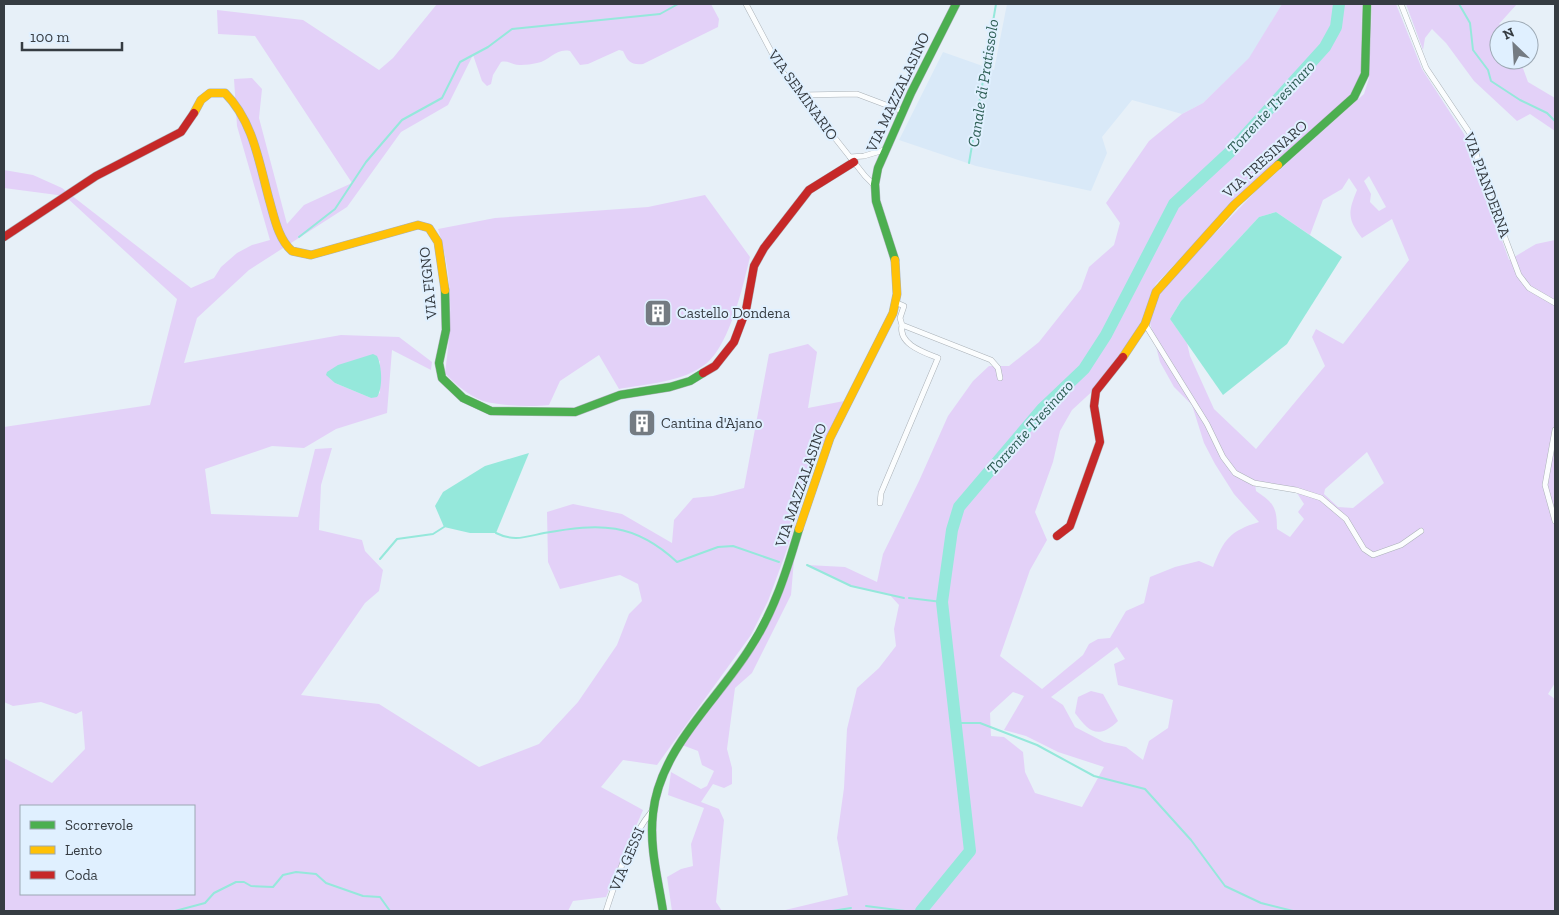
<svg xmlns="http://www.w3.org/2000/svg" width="1559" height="915" font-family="'Zilla Slab',serif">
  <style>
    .built { fill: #d9e9f8 }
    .green { fill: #e3d1f8; fill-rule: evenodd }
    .water { fill: #95e8db }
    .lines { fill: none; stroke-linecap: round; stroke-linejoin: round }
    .stream { stroke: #95e8db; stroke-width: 2 }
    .river { stroke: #95e8db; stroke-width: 12 }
    .street-casing { stroke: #aab1b7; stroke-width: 6 }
    .fast-casing { stroke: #aab1b7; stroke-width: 9 }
    .slow-casing { stroke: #aab1b7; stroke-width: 9 }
    .jam-casing { stroke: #aab1b7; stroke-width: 9 }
    .street { stroke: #fbfdfe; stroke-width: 5 }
    .fast { stroke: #4caf50; stroke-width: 8 }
    .slow { stroke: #ffc107; stroke-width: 8 }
    .jam { stroke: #c62828; stroke-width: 8 }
    .labels { text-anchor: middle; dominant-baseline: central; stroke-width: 4; stroke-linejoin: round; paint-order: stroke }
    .street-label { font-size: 15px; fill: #363c42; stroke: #e0f0ff }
    .poi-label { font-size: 15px; fill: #363c42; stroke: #e0f0ff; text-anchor: start }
    .water-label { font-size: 16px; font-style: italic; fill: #2d5e54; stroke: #e0f0ff }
  </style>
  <rect width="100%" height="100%" fill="#e7f0f8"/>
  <path class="built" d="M1007 4H1282L1250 58 1203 103 1182 114 1132 100 1102 137 1107 153 1091 191 976 166 899 140 943 52 994 70Z"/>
  <g class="green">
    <path d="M437 4H711L719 19 718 27 643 64C631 65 628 62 623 51L619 50 588 64 580 65 570 51C555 48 550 61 537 63 532 64 526 65 521 65 514 66 509 60 501 62L493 75 491 84 487 86 482 81 473 55 448 105 401 132 347 207 249 270 197 318 184 363 341 335 399 337 432 362 431 370 392 350 387 413 336 429 304 448 272 446 205 469 211 514 298 517 315 449 332 448 321 485 319 530 362 540 365 551 383 570 379 591 365 603 301 695 379 704 479 767 539 744 578 702 617 645 629 614 642 601 638 584 620 575 560 589 548 562 547 512 573 504 622 514 672 543 674 520 693 498 713 496 744 488 769 354 808 344 817 352 808 408 844 401 818 454 785 555 768 601 751 635 657 765 623 760 601 787 643 810 606 897 573 901 568 911H4V758L52 783 85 749 82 711 76 714 41 702 13 706 4 702V427L150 405 177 299 65 196 4 188V170L33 175 62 188 191 288 214 278 221 267 237 253 252 245 270 240 237 126 234 79 252 78 262 89 259 118 287 224 304 205 352 183 255 36 218 34 217 10 303 20 379 70 393 58ZM380 361V393L371 398 335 383ZM21 806H194V894H21Z"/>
    <path d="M1282 4H1362L1361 76 1353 94 1233 202 1156 284 1150 296 1141 325 1098 386 1072 410 1060 431 1053 462 1035 512 1047 540 1030 570 1000 656 1042 689 1083 655 1089 644 1098 639 1110 638 1126 611 1144 603 1150 577 1175 567 1199 561 1213 567C1224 539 1230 531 1259 522L1234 494 1215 464 1204 443 1192 405 1174 387 1160 362 1150 323 1156 299 1165 285 1255 192 1364 94 1369 78 1372 4H1396L1422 69 1464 134 1509 260 1536 244 1555 240V683L1548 694 1555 699V911H781L848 895 837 838 844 788 847 729 857 688 879 668 896 646 894 629 899 605 889 594 851 586 807 565 845 567 877 582 883 554 919 481 948 416 973 381 989 366H1009L1039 342 1081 289 1089 267 1114 245 1120 223 1106 203 1149 141 1182 114 1203 103 1249 58ZM1369 176 1386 207 1379 211 1370 202 1371 194 1364 181ZM1349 178 1357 190C1348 212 1347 219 1362 238L1392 219 1409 260 1343 344 1316 329 1312 337 1325 366 1256 449 1214 409 1190 356 1187 343 1170 319 1181 301 1259 217 1276 212 1310 235 1323 200 1342 189ZM1367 452 1384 483 1353 508 1338 507 1324 494 1325 489ZM1255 483 1295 490 1304 504 1298 512 1304 519 1290 537 1277 529C1277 508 1274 503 1256 491ZM1117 647 1125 659 1114 664 1118 685 1173 700 1168 728 1149 741 1143 760 1126 747 1104 742 1075 727 1063 705 1051 697ZM1013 692 1024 696 1004 730 1026 736 1058 752 1104 767 1082 807 1035 793 1025 772 1023 752 1004 737 991 736 990 713Z"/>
    <path d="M1406 4H1517L1499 24 1514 30H1499V60H1520L1528 82 1555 98V131L1530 114 1517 121 1474 81 1446 43 1432 29 1425 38 1423 50Z"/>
    <path d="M705 195 750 257C743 286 730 343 707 363 684 382 647 384 619 389L599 355 560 381 549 405C532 407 500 406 483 401 469 396 455 384 445 373 452 322 454 279 438 229L495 218 648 207Z"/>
    <path d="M794 560 791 595 752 673 735 688 727 749 732 768V784L724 788 713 784 701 802 719 809 724 820 716 902 722 911H672L667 877 681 869 693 866 691 844 704 808 668 795 671 772 701 789 707 786 714 771 702 765 698 751 682 745 741 666 780 596Z"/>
    <path d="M1091 691 1103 694 1118 721C1098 740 1089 732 1075 713L1078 697Z"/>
  </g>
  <g class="water">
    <path d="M1276 212 1342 257 1287 344 1223 395 1170 319 1181 301 1259 217Z"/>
    <path d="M373 354 377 356C382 366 383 388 377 397L371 398 335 383 326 375 327 372 338 365Z"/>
    <path d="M529 453 496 533H470L444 527 435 506 443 492 485 466Z"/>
  </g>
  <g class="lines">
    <g class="stream">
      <path d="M1459 4 1470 23 1473 50 1488 70 1491 81 1520 100 1547 113 1555 121"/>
      <path d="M969 163 996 4"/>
      <path d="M299 237 335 209 366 162 402 120 442 98 460 62 488 47 512 29 660 14 678 4"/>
      <path d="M496 533C514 542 525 537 544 533 600 523 634 522 677 562L718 547 733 546 779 562"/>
      <path d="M380 559 397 539 433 534 444 527"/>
      <path d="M807 565 851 586 904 598"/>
      <path d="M909 598 942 602"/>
      <path d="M954 723H980L1037 745 1094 776 1145 789 1191 840 1225 886 1261 903 1293 911"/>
      <path d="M866 906 905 911"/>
      <path d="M175 911 205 903 214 893 236 882H244L251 886 273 887 283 875 296 872 316 874 326 883 363 896 380 897 390 911"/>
      <path d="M399 911H421"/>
      <path d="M832 911 851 908"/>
    </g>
    <path class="river" d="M921 911 970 851 942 602 952 530 959 507 1043 408 1084 369 1106 335 1174 204 1230 152 1325 47 1336 27 1339 4"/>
    <g class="street-casing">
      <g id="street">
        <path d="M746 4 781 70 865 176 875 186"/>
        <path d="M1401 4 1426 68 1471 135 1484 182 1519 275 1529 288 1555 303"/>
        <path d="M801 95 857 94 902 111"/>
        <path d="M850 157 864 156 884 150"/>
        <path d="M897 303 904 306 900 318 902 325 991 360 998 368 1000 378"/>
        <path d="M1145 324 1207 424 1223 457 1235 473 1254 483 1296 490 1321 498 1346 519 1364 549 1373 555 1401 545 1421 531"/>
        <path d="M1555 430 1545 485 1555 521"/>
        <path d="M880 503 881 493 938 358C923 352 898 344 902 325"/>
        <path d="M606 911C617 877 629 839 652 811"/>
      </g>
    </g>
    <g class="fast-casing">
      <g id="fast">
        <path d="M1278 165 1354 97 1365 74 1367 4"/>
        <path d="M895 260 876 201 875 184 878 168 911 93 956 4"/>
        <path d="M445 290 446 330 439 363 442 378 463 398 491 411 575 412 620 395 670 387 690 381 703 373"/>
        <path d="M663 911C658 879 649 846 653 813 660 748 717 701 750 648 774 612 787 570 799 529"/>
      </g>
    </g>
    <g class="slow-casing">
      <g id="slow">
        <path d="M194 113 201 100 210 93H225C253 121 259 162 269 199 274 216 278 239 292 251L311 255 418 225 429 228 438 242 445 290"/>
        <path d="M1123 357 1145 324 1156 292 1234 205 1278 165"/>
        <path d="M799 529 830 438 893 313 897 294 895 260"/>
      </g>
    </g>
    <g class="jam-casing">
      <g id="jam">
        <path d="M4 237 96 176 181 132 194 113"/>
        <path d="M703 373 715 366 734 342 746 310 754 266 764 248 809 190 854 162"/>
        <path d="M1057 536 1070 526 1100 442 1094 406 1096 391 1123 357"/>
      </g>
    </g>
    <use href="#street" class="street"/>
    <use href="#fast" class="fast"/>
    <use href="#slow" class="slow"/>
    <use href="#jam" class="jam"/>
  </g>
  <defs>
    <g id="building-square" transform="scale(1.4375)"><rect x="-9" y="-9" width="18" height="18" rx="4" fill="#747b82" stroke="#e0f0ff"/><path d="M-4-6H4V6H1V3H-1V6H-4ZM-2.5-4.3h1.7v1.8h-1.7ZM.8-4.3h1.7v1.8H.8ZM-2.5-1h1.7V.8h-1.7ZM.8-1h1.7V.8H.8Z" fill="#fff"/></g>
  </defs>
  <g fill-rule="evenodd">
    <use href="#building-square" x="658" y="313"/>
    <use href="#building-square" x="642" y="423"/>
  </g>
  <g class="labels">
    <g class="street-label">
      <text transform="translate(898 92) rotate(-65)">VIA MAZZALASINO</text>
      <text transform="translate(803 95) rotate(54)">VIA SEMINARIO</text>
      <text transform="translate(1265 159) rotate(-42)">VIA TRESINARO</text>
      <text transform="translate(1487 185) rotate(70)">VIA PIANDERNA</text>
      <text transform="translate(428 283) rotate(-96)">VIA FIGNO</text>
      <text transform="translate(801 485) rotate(-71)">VIA MAZZALASINO</text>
      <text transform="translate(627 859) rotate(-67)">VIA GESSI</text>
    </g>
    <g class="poi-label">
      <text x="677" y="313">Castello Dondena</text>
      <text x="661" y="423">Cantina d'Ajano</text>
    </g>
    <g class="water-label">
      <text transform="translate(983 83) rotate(-81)">Canale di Pratissolo</text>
      <text transform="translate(1271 107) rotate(-47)">Torrente Tresinaro</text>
      <text transform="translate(1030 427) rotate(-48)">Torrente Tresinaro</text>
    </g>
  </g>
  <rect width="1559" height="915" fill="none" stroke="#363c42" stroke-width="10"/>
  <rect x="20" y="805" width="175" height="90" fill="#e0f0ff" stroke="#9ca8b3"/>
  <rect x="30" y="821" width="25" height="8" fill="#4caf50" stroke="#9ca8b3"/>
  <text x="65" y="830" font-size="15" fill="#363c42">Scorrevole</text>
  <rect x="30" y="846" width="25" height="8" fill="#ffc107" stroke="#9ca8b3"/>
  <text x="65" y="855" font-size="15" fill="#363c42">Lento</text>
  <rect x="30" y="871" width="25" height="8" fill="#c62828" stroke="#9ca8b3"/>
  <text x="65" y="880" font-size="15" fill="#363c42">Coda</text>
  <g transform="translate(1514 45) rotate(335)"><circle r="24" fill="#e0f0ff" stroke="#9ca8b3"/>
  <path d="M0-4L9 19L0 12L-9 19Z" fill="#747b82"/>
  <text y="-8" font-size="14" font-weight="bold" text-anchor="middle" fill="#363c42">N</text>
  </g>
  <path d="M22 42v8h100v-8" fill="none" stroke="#363c42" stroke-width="2.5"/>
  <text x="30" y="42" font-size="15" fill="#363c42" stroke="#e0f0ff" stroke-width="4" paint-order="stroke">100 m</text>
</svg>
